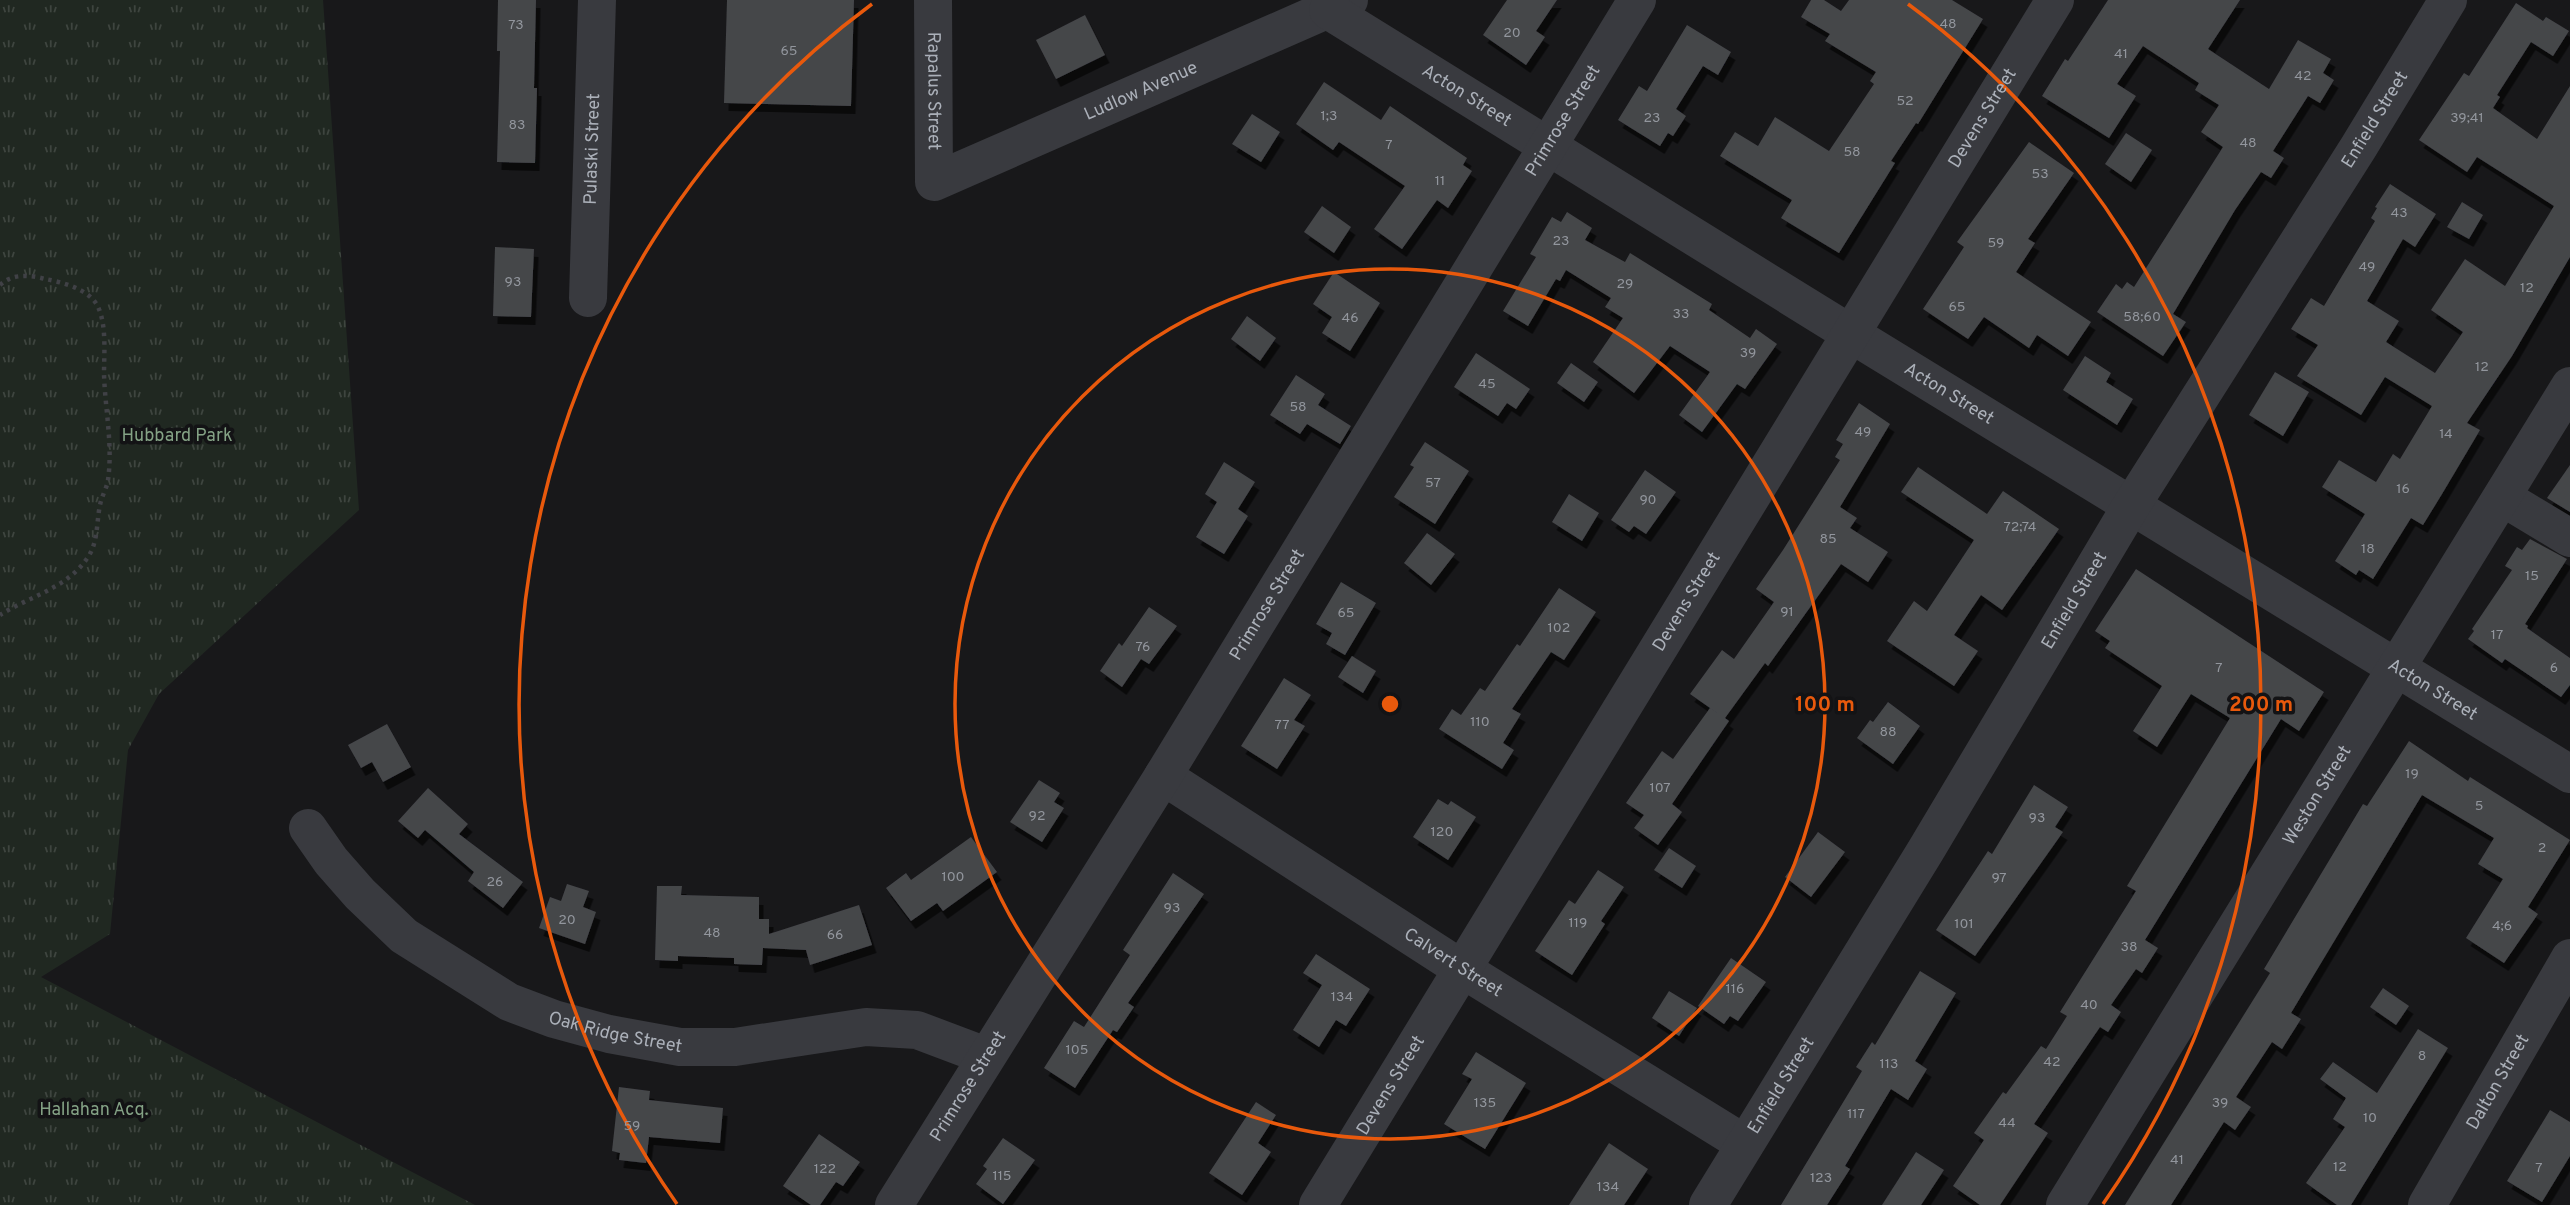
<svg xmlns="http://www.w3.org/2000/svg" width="2570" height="1205" font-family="Overpass,sans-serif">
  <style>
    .park { fill: url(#park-tufts) }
    .building { fill: #45464a; filter: url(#shadow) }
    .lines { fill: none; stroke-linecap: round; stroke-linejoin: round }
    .path { stroke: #404146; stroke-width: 4.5; stroke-dasharray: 3.5 5; stroke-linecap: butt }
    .minor { stroke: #393a3f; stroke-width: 38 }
    .ring { fill: none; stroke: #e8590c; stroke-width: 3.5 }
    .labels { text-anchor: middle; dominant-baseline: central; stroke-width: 7; stroke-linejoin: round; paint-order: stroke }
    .number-label { font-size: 14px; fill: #92969d }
    .street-label { font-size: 18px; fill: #abb0b9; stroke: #131315 }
    .park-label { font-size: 18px; fill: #84a285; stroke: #131315 }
    .centre { fill: #e8590c; stroke: #131315; stroke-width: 3.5 }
    .ring-label { font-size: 21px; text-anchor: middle; font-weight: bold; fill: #e8590c; stroke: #131315; stroke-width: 7; stroke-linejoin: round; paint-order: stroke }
  </style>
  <defs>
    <pattern id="park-tufts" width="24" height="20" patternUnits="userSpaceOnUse" patternTransform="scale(1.75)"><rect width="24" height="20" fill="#202821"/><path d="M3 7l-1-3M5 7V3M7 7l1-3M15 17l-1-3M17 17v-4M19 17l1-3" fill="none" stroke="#3e453f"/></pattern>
    <filter id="shadow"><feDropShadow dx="4.5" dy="8" stdDeviation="0" flood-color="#0009"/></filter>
  </defs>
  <rect width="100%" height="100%" fill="#18181a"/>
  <path class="park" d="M0 0H323L359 510 159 694 128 750 110 934 41 977 475 1205H0Z"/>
  <g class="building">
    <path d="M498 0H536L534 88H537L535 163 497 162 500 51H497Z"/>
    <path d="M727 0H854L851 106 724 103Z"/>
    <path d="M1507 0H1557L1536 31 1545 37 1526 65 1483 35Z"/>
    <path d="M1811 0H1824L1841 11 1849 0H1952L1983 19 1918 124 1916 123 1891 161 1895 163 1839 253 1781 218 1792 200 1720 156 1735 132 1758 146 1775 117 1829 151 1874 84 1870 81 1876 72 1825 41 1830 34 1801 17Z"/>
    <path d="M2108 0H2240L2208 49 2269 89 2298 40 2331 59 2323 73 2334 80 2320 103 2308 96 2273 151 2284 158 2271 178 2261 172 2235 210 2173 314 2186 322 2163 356 2097 312 2116 284 2122 289 2127 282 2134 287 2223 147 2201 132 2219 105 2195 90 2199 83 2143 46 2117 84 2136 96 2109 138 2042 96 2065 59 2068 61Z"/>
    <path d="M2516 3 2543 21 2546 17 2569 31 2553 56 2531 42 2497 95 2500 97 2493 108 2537 139 2570 86V257L2512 356 2467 423 2480 430 2442 494 2423 525 2411 518 2373 579 2359 570 2356 575 2335 561 2365 514 2322 487 2339 460 2376 482 2393 454 2400 459 2432 406 2385 377 2361 415 2297 376 2318 345 2291 329 2311 298 2324 306 2375 221 2371 218 2377 208 2375 207 2390 184 2436 214 2415 247 2403 239 2367 301 2399 321 2386 342 2435 373 2463 332 2431 310 2465 259 2505 286 2554 206 2477 157 2467 172 2419 140 2464 73 2469 76Z"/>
    <path d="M1085 15 1105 55 1056 79 1036 40Z"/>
    <path d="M1687 25 1731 52 1718 75 1703 66 1676 109 1686 116 1673 136 1668 133 1660 146 1618 120 1639 86 1647 91Z"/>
    <path d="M1324 82 1381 120 1390 106 1467 158 1463 165 1472 171 1448 208 1437 200 1402 249 1374 229 1405 186 1339 142 1333 150 1296 124Z"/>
    <path d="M1252 114 1280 132 1261 162 1232 144Z"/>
    <path d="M2126 133 2152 150 2131 182 2105 164Z"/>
    <path d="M2029 142 2074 173 2028 239 2035 243 2016 272 2091 322 2068 356 2037 335 2029 348 1984 317 1968 339 1923 309 1964 247 1957 242Z"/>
    <path d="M2462 202 2483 215 2469 239 2447 227Z"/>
    <path d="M1322 206 1351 227 1334 253 1304 232Z"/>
    <path d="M1567 212 1592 228 1585 240 1625 262 1630 253 1712 304 1709 310 1750 338 1756 329 1777 344 1745 389 1737 384 1702 432 1679 415 1710 372 1670 346 1634 393 1593 362 1623 318 1605 307 1611 298 1566 270 1560 281 1556 279 1528 326 1503 311 1536 257 1530 254 1552 217 1561 222Z"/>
    <path d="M495 247 534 249 531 317 493 316Z"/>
    <path d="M1334 272 1380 303 1350 351 1322 333 1332 317 1313 304Z"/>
    <path d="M1247 316 1276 338 1260 361 1231 339Z"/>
    <path d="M1476 353 1530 389 1516 409 1507 403 1498 416 1454 387Z"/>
    <path d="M2085 356 2111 373 2106 382 2133 399 2117 425 2063 390Z"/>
    <path d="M1571 363 1598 382 1584 402 1557 383Z"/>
    <path d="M2275 372 2309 392 2283 436 2249 415Z"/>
    <path d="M1296 375 1325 394 1318 405 1351 426 1340 444 1307 424 1300 434 1270 415Z"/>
    <path d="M1859 403 1890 424 1840 507 1857 518 1850 528 1888 552 1868 582 1841 564 1768 666 1765 663 1725 718 1729 721 1672 804 1682 812 1658 845 1634 828 1644 815 1626 803 1662 751 1673 759 1710 708 1723 717 1690 694 1722 650 1734 659 1774 602 1756 589 1783 550 1840 460 1835 457 1843 444 1836 440Z"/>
    <path d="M1425 442 1469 471 1435 524 1394 497 1414 467 1410 465Z"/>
    <path d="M1224 462 1255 482 1238 509 1248 516 1224 554 1196 537 1217 502 1205 494Z"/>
    <path d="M2570 465V512L2547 498Z"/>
    <path d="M1918 467 1987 514 2003 491 2059 529 2002 610 1981 595 1954 635 1978 651 1954 686 1887 641 1914 601 1927 611 1974 540 1901 492Z"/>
    <path d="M1645 470 1676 492 1646 534 1634 526 1629 532 1611 520Z"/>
    <path d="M1569 494 1599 513 1582 541 1552 522Z"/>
    <path d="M1427 533 1455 554 1431 585 1404 563Z"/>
    <path d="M2530 539 2567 559 2525 624 2528 626 2527 628 2570 658V685L2561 697 2505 659 2502 663 2468 639 2474 631 2472 629 2512 570 2505 566 2517 547 2522 550Z"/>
    <path d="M2136 569 2324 692 2299 731 2281 719 2145 940 2158 948 2142 973 2136 969 2111 1005 2121 1012 2108 1032 2100 1027 2034 1124 2048 1133 2000 1205H1980L1953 1186 1984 1140 1974 1133 2003 1092 2006 1094 2041 1046 2046 1049 2067 1016 2060 1012 2136 891 2127 886 2230 718 2191 694 2157 747 2133 731 2162 686 2105 648 2110 641 2095 631Z"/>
    <path d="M1341 582 1376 603 1345 655 1326 644 1332 633 1316 624Z"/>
    <path d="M1559 588 1596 612 1564 660 1551 652 1512 709 1521 714 1503 743 1514 750 1502 769 1439 729 1452 709 1461 715 1480 688 1485 691 1517 644 1520 646Z"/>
    <path d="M1149 607 1177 626 1149 664 1141 659 1122 687 1100 671 1119 643 1122 646Z"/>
    <path d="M1352 656 1376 671 1363 693 1338 677Z"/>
    <path d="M1284 678 1311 695 1294 720 1305 726 1277 769 1241 746Z"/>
    <path d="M1888 702 1920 726 1893 764 1857 738 1870 720 1873 722Z"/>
    <path d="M387 724 411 767 383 782 372 762 361 768 348 745Z"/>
    <path d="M2409 741 2468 781 2470 777 2570 840 2528 907 2538 914 2504 963 2466 938 2503 879 2478 864 2494 838 2422 795 2291 1013 2301 1019 2282 1049 2272 1042 2236 1097 2251 1107 2235 1130 2224 1122 2171 1205H2125L2270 973 2264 969 2363 804 2367 806Z"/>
    <path d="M1039 780 1060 793 1054 802 1064 808 1042 842 1010 822Z"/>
    <path d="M2034 785 2068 807 2055 827 2063 832 1975 956 1936 930 1988 851 1992 854Z"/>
    <path d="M428 788 468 824 459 834 523 882 503 908 468 881 474 872 425 830 418 838 398 821Z"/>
    <path d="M1438 799 1448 805 1451 801 1476 817 1448 860 1413 837Z"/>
    <path d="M1818 832 1845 852 1811 897 1785 877Z"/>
    <path d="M971 837 997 872 943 911 937 903 911 921 886 888 906 873 911 880Z"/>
    <path d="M1669 848 1696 866 1682 888 1654 870Z"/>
    <path d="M1598 870 1624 887 1601 921 1605 924 1572 975 1535 951 1569 900 1575 904Z"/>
    <path d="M1173 873 1204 894 1128 1003 1134 1007 1117 1032 1113 1030 1075 1088 1044 1068 1074 1021 1084 1027 1130 955 1123 950Z"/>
    <path d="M567 884 589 891 583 907 596 912 585 944 539 928 550 897 561 901Z"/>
    <path d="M657 886H682L681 895 759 897V919H769V934L859 905 872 945 810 965 806 950 763 948 762 965 734 964V958L678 956V961L655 960Z"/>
    <path d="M1316 954 1370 989 1346 1026 1336 1020 1319 1047 1293 1030 1322 985 1303 973Z"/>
    <path d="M1731 958 1766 982 1738 1021 1730 1016 1724 1024 1698 1006Z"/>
    <path d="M1920 971 1956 993 1915 1061 1927 1069 1908 1100 1891 1089 1845 1166 1850 1169 1827 1205H1781L1862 1071 1856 1067 1872 1042 1875 1045Z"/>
    <path d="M2383 988 2409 1006 2396 1025 2370 1007Z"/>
    <path d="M1669 991 1697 1008 1679 1036 1652 1018Z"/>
    <path d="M2418 1029 2448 1048 2351 1205H2337L2306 1183 2345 1127 2333 1119 2346 1098 2320 1079 2333 1062 2377 1093Z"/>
    <path d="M1476 1052 1526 1083 1485 1149 1444 1124 1472 1079 1462 1074Z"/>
    <path d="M619 1087 650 1091 649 1100 723 1108 720 1143 649 1137 646 1163 619 1160 620 1153 612 1151Z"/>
    <path d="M1256 1102 1276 1115 1258 1143 1271 1152 1242 1195 1209 1173Z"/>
    <path d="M2550 1110 2570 1122V1156L2542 1202 2507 1181Z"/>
    <path d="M819 1134 860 1162 843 1186 836 1182 820 1205H811L783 1186Z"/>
    <path d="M1003 1138 1035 1160 1003 1204 976 1184 987 1169 983 1166Z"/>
    <path d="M1609 1143 1648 1169 1624 1205H1569Z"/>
    <path d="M1916 1152 1944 1170 1921 1205H1882Z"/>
  </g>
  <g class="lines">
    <path class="path" d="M0 285C13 273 30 275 45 279 62 282 88 289 97 305 107 323 104 354 104 374 105 409 113 445 108 480 107 487 103 494 101 501 96 519 99 541 88 557 68 588 30 596 0 615"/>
    <g class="minor">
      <path id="s1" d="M933 0 934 182 1349 0"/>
      <path id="s2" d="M1328 10 1851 334 2570 774"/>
      <path id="s3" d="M588 298 597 0"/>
      <path d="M2502 497 2570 538"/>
      <path id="s4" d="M1163 776 1462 969 1745 1144"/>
      <path id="s5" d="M308 828 331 861 360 894 404 936 509 1002 554 1019 609 1034 680 1047H735L866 1027 917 1030 986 1056"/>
      <path id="s6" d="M894 1205 1163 776 1637 0"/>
      <path id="s7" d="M1318 1205 2055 0"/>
      <path id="s8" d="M1708 1205 1926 850 2131 506 2358 148 2448 0"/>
      <path id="s9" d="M2065 1205 2570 386"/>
      <path id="s10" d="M2427 1205 2570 958"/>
    </g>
  </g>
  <g class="ring">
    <circle cx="1390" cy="704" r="435"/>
    <path d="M677 1204A871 871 0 0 1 872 4M1908 4A871 871 0 0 1 2103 1204"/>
  </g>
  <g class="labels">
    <g class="number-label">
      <text x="1948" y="24">48</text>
      <text x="516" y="25">73</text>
      <text x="1512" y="33">20</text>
      <text x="789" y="51">65</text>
      <text x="2121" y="54">41</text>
      <text x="2303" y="76">42</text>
      <text x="1905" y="101">52</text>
      <text x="1329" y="116">1;3</text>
      <text x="1652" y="118">23</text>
      <text x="2467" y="118">39;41</text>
      <text x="517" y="125">83</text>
      <text x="2248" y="143">48</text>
      <text x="1389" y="145">7</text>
      <text x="1852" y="152">58</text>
      <text x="2040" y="174">53</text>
      <text x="1440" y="181">11</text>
      <text x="2399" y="213">43</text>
      <text x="1561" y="241">23</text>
      <text x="1996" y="243">59</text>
      <text x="2367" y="267">49</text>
      <text x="513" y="282">93</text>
      <text x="1625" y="284">29</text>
      <text x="2527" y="288">12</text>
      <text x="1957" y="307">65</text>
      <text x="1681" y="314">33</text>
      <text x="2142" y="317">58;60</text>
      <text x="1350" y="318">46</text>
      <text x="1748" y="353">39</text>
      <text x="2482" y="367">12</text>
      <text x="1487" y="384">45</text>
      <text x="1298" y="407">58</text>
      <text x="1863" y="432">49</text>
      <text x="2446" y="434">14</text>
      <text x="1433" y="483">57</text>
      <text x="2403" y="489">16</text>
      <text x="1648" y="500">90</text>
      <text x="2020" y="527">72;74</text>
      <text x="1828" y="539">85</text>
      <text x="2368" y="549">18</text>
      <text x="2532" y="576">15</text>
      <text x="1787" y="612">91</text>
      <text x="1346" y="613">65</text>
      <text x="1559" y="628">102</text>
      <text x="2497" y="635">17</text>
      <text x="1143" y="647">76</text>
      <text x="2219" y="668">7</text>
      <text x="2554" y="668">6</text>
      <text x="1480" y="722">110</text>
      <text x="1282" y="725">77</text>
      <text x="1888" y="732">88</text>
      <text x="2412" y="774">19</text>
      <text x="1660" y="788">107</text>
      <text x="2479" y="806">5</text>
      <text x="1037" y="816">92</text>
      <text x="2037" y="818">93</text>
      <text x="1442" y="832">120</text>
      <text x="2542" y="848">2</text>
      <text x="953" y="877">100</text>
      <text x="1999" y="878">97</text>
      <text x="495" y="882">26</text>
      <text x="1172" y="908">93</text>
      <text x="567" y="920">20</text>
      <text x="1578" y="923">119</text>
      <text x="1964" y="924">101</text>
      <text x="2502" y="926">4;6</text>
      <text x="712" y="933">48</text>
      <text x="835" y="935">66</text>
      <text x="2129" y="947">38</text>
      <text x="1735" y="989">116</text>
      <text x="1342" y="997">134</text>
      <text x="2089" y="1005">40</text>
      <text x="1077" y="1050">105</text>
      <text x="2422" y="1056">8</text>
      <text x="2052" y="1062">42</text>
      <text x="1889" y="1064">113</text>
      <text x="1485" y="1103">135</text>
      <text x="2220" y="1103">39</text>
      <text x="1856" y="1114">117</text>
      <text x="2370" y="1118">10</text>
      <text x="2007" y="1123">44</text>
      <text x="632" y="1126">59</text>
      <text x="2177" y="1160">41</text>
      <text x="2340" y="1167">12</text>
      <text x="2539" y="1168">7</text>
      <text x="825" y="1169">122</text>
      <text x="1002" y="1176">115</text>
      <text x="1821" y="1178">123</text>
      <text x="1608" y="1187">134</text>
    </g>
    <g class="street-label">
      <text stroke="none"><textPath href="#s1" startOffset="91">Rapalus Street</textPath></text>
      <text stroke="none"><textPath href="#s1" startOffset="408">Ludlow Avenue</textPath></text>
      <text stroke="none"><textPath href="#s2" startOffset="163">Acton Street</textPath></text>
      <text stroke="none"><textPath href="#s7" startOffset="1274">Devens Street</textPath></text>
      <text stroke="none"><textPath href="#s6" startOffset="1274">Primrose Street</textPath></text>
      <text stroke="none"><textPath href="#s8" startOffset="1274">Enfield Street</textPath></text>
      <text stroke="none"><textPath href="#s3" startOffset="149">Pulaski Street</textPath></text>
      <text stroke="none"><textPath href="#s2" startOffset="730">Acton Street</textPath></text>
      <text stroke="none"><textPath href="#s8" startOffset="707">Enfield Street</textPath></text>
      <text stroke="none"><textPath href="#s7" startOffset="707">Devens Street</textPath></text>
      <text stroke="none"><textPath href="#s6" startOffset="707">Primrose Street</textPath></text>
      <text stroke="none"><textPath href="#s2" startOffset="1297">Acton Street</textPath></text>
      <text stroke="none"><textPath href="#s9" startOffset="481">Weston Street</textPath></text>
      <text stroke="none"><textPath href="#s4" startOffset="345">Calvert Street</textPath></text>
      <text stroke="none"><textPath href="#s5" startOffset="380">Oak Ridge Street</textPath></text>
      <text stroke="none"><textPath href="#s10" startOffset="142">Dalton Street</textPath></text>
      <text stroke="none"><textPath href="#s6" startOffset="140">Primrose Street</textPath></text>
      <text stroke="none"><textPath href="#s8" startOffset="140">Enfield Street</textPath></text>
      <text stroke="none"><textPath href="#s7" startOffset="140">Devens Street</textPath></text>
    </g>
    <g class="park-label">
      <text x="177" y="436">Hubbard Park</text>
      <text x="94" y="1110">Hallahan Acq.</text>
    </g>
  </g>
  <circle cx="1390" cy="704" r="10" class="centre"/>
  <g class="ring-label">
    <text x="1825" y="711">100 m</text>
    <text x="2261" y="711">200 m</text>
  </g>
</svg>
